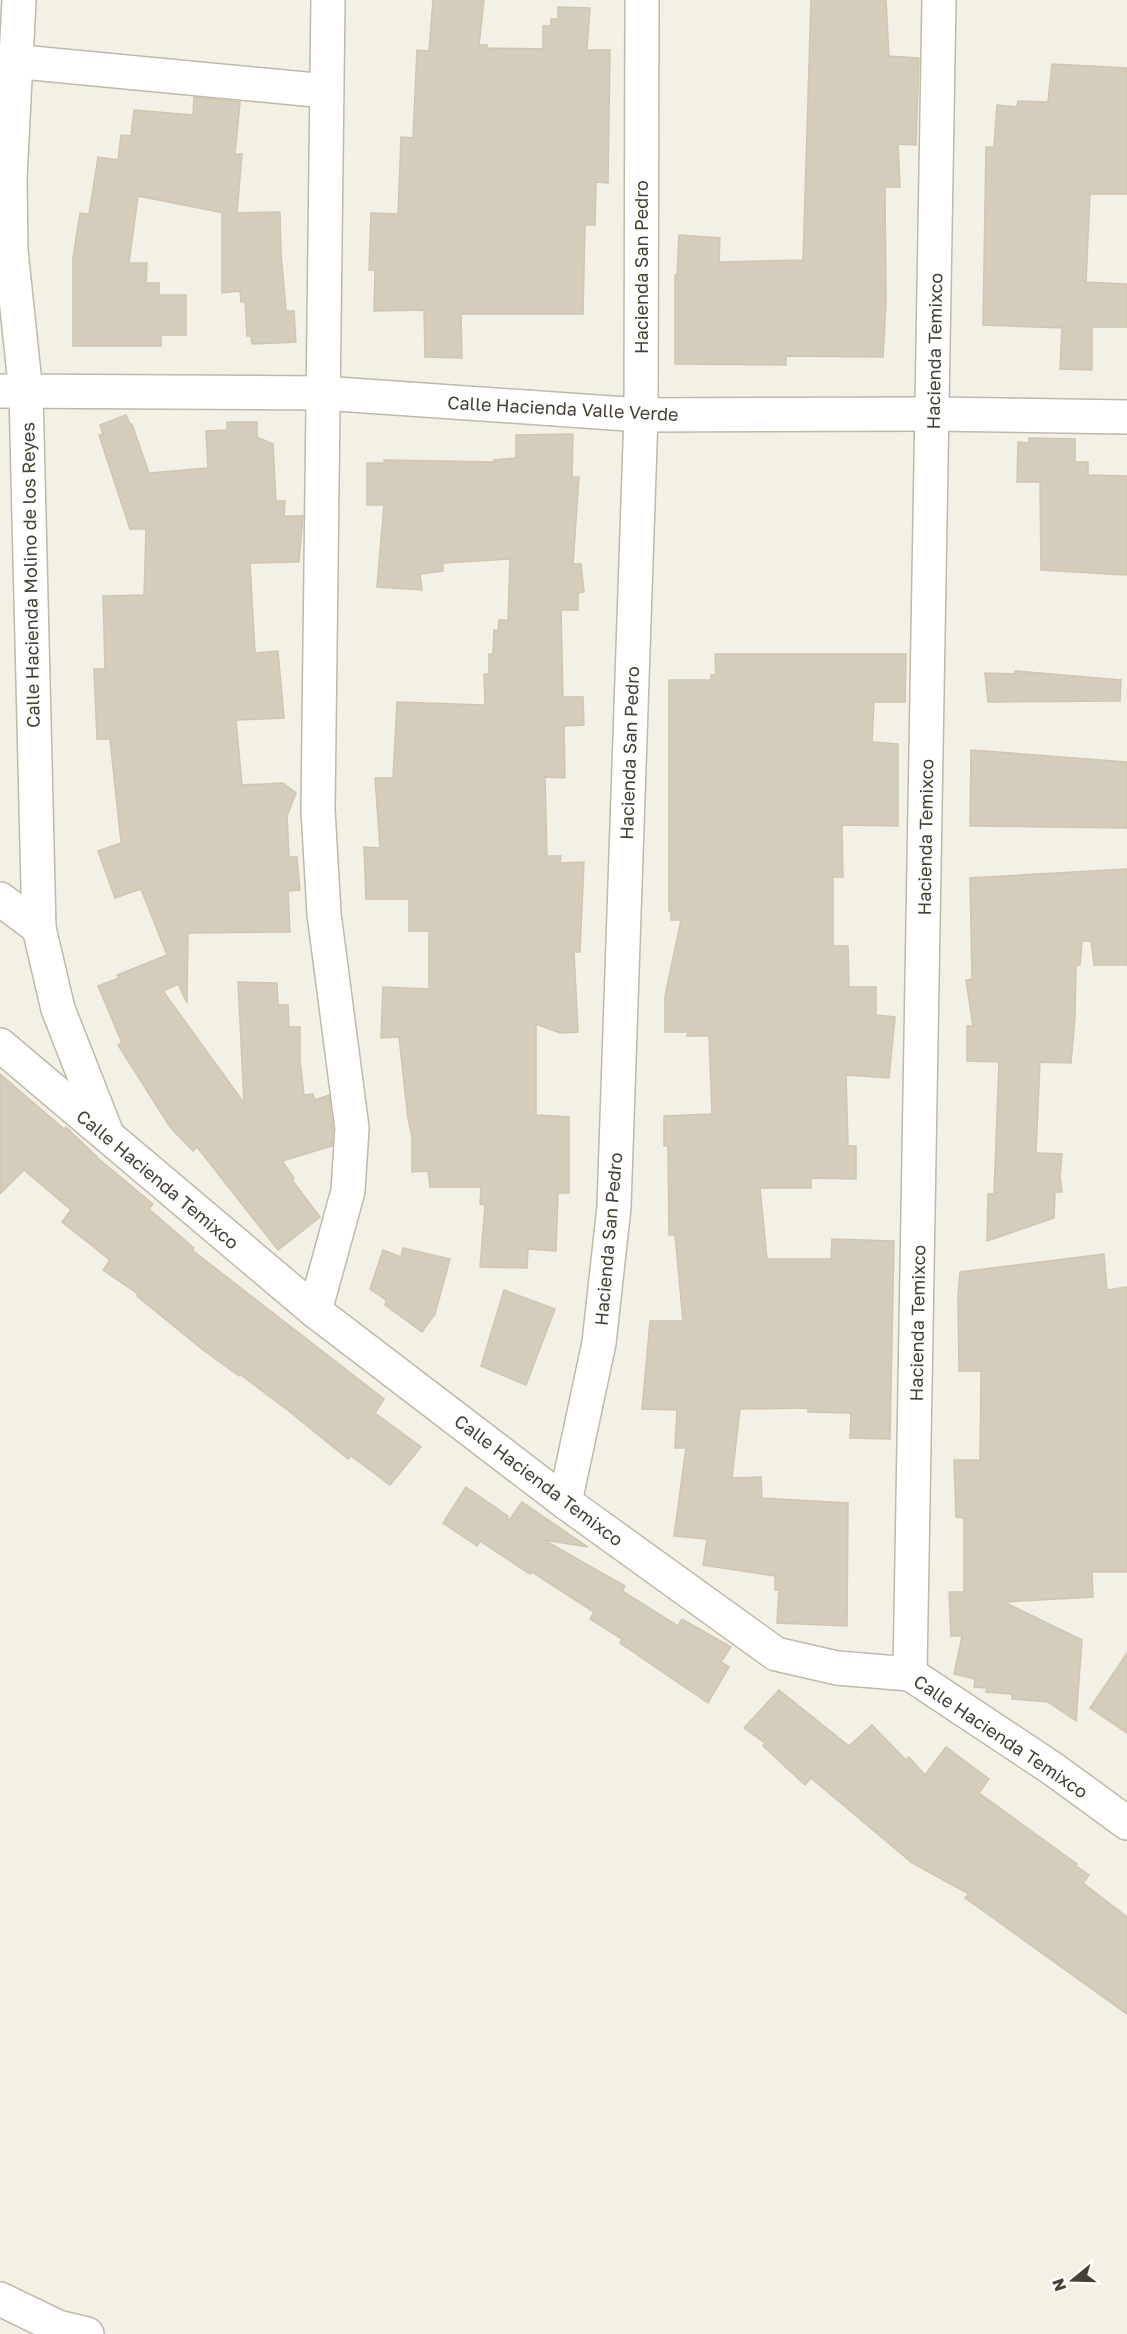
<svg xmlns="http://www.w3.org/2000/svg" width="1127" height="2334" font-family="'Golos Text',sans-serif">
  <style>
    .building { fill: #d5cdbc; stroke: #d0c6af; stroke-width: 1.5 }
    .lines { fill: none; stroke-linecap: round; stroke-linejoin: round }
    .minor-casing { stroke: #bfb9a9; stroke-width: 36 }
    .minor { stroke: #fff; stroke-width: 33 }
    .labels { text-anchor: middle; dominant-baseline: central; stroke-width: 4.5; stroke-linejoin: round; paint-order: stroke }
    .street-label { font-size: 18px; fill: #464135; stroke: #fff }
  </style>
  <rect width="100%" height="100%" fill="#f3f0e6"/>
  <g class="building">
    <path d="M433 0H484L479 45H487V48L543 49V26H551V19H558V7L590 8 587 50H610L608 183 596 182 595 225H585L583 314H461L462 358 425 357 424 310 374 311 375 270H369L371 213 398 214 401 137 413 138 417 50 429 51Z"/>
    <path d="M811 0H886L889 56 919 58 916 145 898 144 900 187H885L886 302 883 357 786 356V365L675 364V275H677L679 235 720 238 719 262 803 260Z"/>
    <path d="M1052 64 1127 68V194H1090L1086 282 1127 284V327H1092V370L1060 369 1062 328 983 325 986 147H994L997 105 1017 107 1018 101 1048 102Z"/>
    <path d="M194 97 240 102 235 154H242L237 213 280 212 281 253 286 311H294L296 342 252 344 251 336H247L245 302H241L240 291 222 293V213H224L138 196 129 263H147L146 283H159V295H186V335H161V346H73V258L80 213 89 214 98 157 118 160 121 135 131 136 134 110 193 115Z"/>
    <path d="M126 415 130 424H132L149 473 208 468 206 431 227 430V422H257V437L273 444 276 501H285L284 516H303L299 562 250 563 255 653 278 651 284 718 236 720 242 785 283 783 296 793 287 816 289 857H297L300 890 288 891 290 932 188 933 187 1003 178 984 163 991 244 1103 238 982 277 983 278 1005H288L289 1027H300V1060L304 1095 313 1094 315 1100 329 1095 333 1129 332 1146 282 1161 294 1178 292 1180 320 1217 278 1250 197 1147 193 1151 170 1127 118 1045 122 1043 98 986 119 978 117 975 167 955 141 889 115 898 98 851 121 843 110 739H97L94 669H105L103 596 144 595 146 529H130L99 435 103 434 100 425Z"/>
    <path d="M573 434 572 477H579L573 564H581L584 592 578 593V610H561L563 697H583L584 725 564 726 565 778 545 777 547 856H561L560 863 584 862 580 952H574L578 1032 560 1033 536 1024V1115L569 1117V1193H558L556 1251 528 1249 527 1268 480 1267 485 1205 480 1204 481 1187H430L428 1171 412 1172V1136L408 1119 399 1037 381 1038 383 987 429 989V931H409V899H366L364 847 380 848 375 778H393L397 702 485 705 484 674H489V654H493L494 630 498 631 499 620H508L510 559 443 563V571L420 574 422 590 377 587 384 505H367V463H384V460L494 462V460L516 458V435Z"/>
    <path d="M1029 438 1075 439V462H1088V475L1127 476V575L1041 570 1040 482H1017L1018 442 1029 443Z"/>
    <path d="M715 654H906L905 702H874L872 742 898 744V826L842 825 843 877H833V946H848L849 987H876V1015L895 1017 889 1078 846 1075 848 1146H856V1179L811 1178V1188H760L767 1259H831L832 1239 894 1241 890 1439 850 1438 851 1413 808 1412V1408L740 1409 732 1478 761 1477 762 1498 848 1503 847 1626 777 1623 779 1590H775V1576L703 1565 707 1539 674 1536 686 1448H675L677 1410 642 1409 650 1321H683L675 1235H669L668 1146H664V1116L712 1114 709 1036H687L688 1032H665V996L681 920H671V911H669V680H711V675H716Z"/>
    <path d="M1015 671 1121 680 1120 701 988 702 985 673 1015 674Z"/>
    <path d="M971 750 1127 762V828L970 826Z"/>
    <path d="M1127 869V965H1094L1091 941H1082L1080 965H1076L1075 1017 1071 1063 1040 1062 1036 1153 1062 1154 1060 1176 1062 1192H1055L1054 1218 987 1241 988 1194H994L999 1062 967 1061V1026H973L966 980 972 979 970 878Z"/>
    <path d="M0 1074 64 1129 66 1127 100 1160 153 1204 149 1209 194 1248 192 1250 384 1399 375 1413 421 1447 390 1485 351 1456 348 1459 290 1412 241 1375 239 1376 203 1350 137 1296 138 1294 103 1270 110 1260 62 1222 71 1210 24 1170 0 1194Z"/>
    <path d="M403 1248 450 1259 435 1314 422 1332 385 1305 386 1300 370 1289 383 1250 401 1257Z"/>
    <path d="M1104 1254 1107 1290 1127 1287V1572H1092L1093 1597 1004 1602 1082 1640 1076 1721 1048 1702 1012 1699V1694L986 1692 987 1688 974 1687 975 1679 954 1674 962 1636H951L949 1592H964V1518L956 1517 954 1460H980L981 1371H959L958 1296 960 1272Z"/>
    <path d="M504 1290 555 1309 526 1385 481 1366Z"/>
    <path d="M466 1487 508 1516 507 1519 509 1520 522 1502 588 1547 544 1540 625 1586 622 1591 678 1626 682 1619 731 1647 721 1662 729 1667 708 1703 620 1643 622 1639 590 1619 594 1612 532 1572 530 1574 480 1541 477 1546 443 1523Z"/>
    <path d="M1127 1653V1733L1090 1708Z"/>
    <path d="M779 1690 849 1746 872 1725 906 1760 909 1757 925 1775 946 1747 989 1779 979 1793 1077 1864 1076 1866 1089 1875 1083 1883 1127 1917V2014L965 1898 969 1894 912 1863 811 1778 805 1785 763 1746 765 1743 744 1728Z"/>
  </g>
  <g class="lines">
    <g class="minor-casing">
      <g id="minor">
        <path d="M19 0 10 178 11 251 26 393 39 928 58 1009 107 1134"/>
        <path d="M0 60 326 91"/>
        <path d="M0 391 322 393 641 415 933 414 1127 417"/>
        <path d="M0 899 39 928"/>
        <path d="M0 1045 315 1311 565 1502 776 1654 837 1668 910 1674 1053 1769 1127 1823"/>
        <path d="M315 1311 348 1191 352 1128 324 914 318 810 328 0"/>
        <path d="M565 1502 599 1343 614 1207 641 415 642 0"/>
        <path d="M910 1674 939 0"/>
        <path d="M0 2299 58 2327 87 2334"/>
      </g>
    </g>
    <use href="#minor" class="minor"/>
  </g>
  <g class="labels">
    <g class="street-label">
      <text transform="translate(641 267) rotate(-90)">Hacienda San Pedro</text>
      <text transform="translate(934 351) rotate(-89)">Hacienda Temixco</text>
      <text transform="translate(563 408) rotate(3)">Calle Hacienda Valle Verde</text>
      <text transform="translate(30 575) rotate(-91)">Calle Hacienda Molino de los Reyes</text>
      <text transform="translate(629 753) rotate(-88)">Hacienda San Pedro</text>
      <text transform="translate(925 837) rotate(-89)">Hacienda Temixco</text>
      <text transform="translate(158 1179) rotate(40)">Calle Hacienda Temixco</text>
      <text transform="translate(608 1239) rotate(-85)">Hacienda San Pedro</text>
      <text transform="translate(917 1323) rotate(-89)">Hacienda Temixco</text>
      <text transform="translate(539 1480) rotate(37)">Calle Hacienda Temixco</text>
      <text transform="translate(1001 1736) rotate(34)">Calle Hacienda Temixco</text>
    </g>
  </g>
  <g transform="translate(1073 2280) rotate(251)" stroke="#ffffff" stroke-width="4.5" paint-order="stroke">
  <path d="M0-4.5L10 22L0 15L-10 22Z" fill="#464135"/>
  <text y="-9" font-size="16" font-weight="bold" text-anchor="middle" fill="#464135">N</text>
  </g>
</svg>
